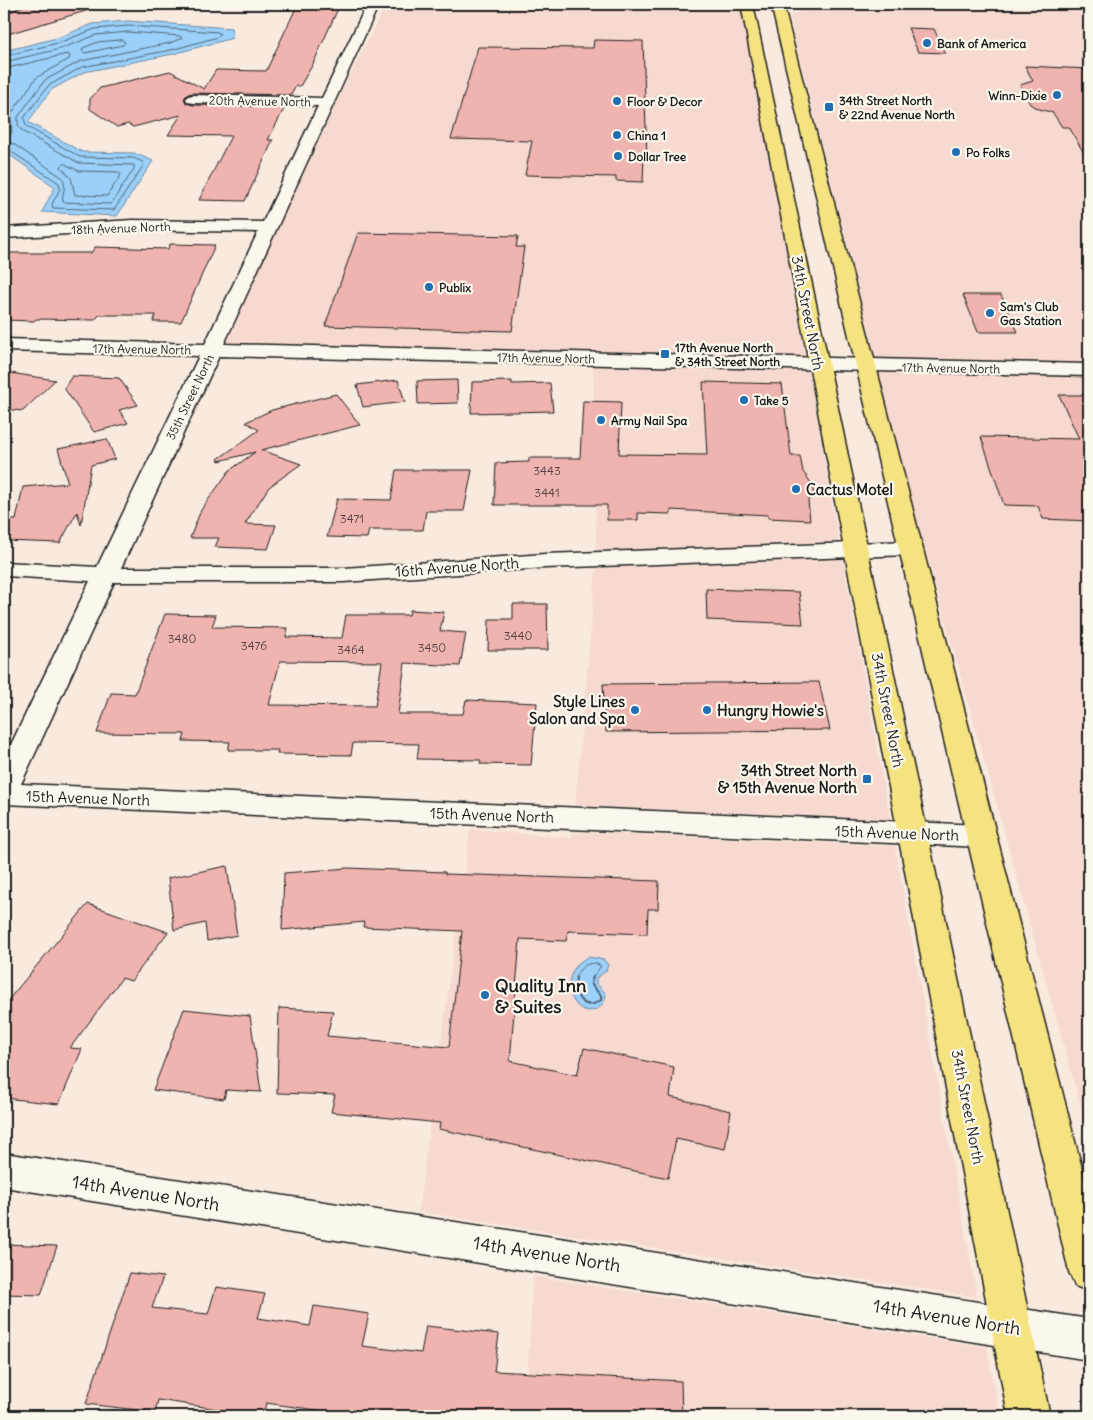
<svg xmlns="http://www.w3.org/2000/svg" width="1093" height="1420" font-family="Delius,sans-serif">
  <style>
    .built { fill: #f6dad2 }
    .water { fill: #9ad0f9; stroke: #6888a1 }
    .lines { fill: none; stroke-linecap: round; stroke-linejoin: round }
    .shore-far1 { stroke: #4e6474; stroke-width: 1 }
    .shore { stroke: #4e6474; stroke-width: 2 }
    .building { fill: #f0b4b0; stroke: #1c1c1c; fill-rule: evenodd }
    .minor-casing { stroke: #1c1c1c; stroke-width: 3 }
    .highway-casing { stroke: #1c1c1c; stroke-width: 3 }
    .minor { fill: #fbf7ec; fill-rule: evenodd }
    .highway { fill: #f5e382; fill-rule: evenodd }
    .poi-dot { fill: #1f6fb2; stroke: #fbf7ec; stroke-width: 2 }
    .labels { text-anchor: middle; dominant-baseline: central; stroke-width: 4.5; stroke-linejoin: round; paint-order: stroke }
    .far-poi-label { font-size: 12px; font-weight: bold; fill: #1c1c1c; stroke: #fbf7ec; text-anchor: start }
    .far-street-label { font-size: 12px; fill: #1c1c1c; stroke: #fbf7ec }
    .number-label { font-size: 12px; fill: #514241 }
    .street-label { font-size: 15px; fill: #1c1c1c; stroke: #fbf7ec }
    .poi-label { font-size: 15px; font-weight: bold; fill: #1c1c1c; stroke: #fbf7ec; text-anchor: start }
    .near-poi-label { font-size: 18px; font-weight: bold; fill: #1c1c1c; stroke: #fbf7ec; text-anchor: start }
    .near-street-label { font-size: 18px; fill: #1c1c1c; stroke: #fbf7ec }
  </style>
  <rect width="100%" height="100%" fill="#f9eae0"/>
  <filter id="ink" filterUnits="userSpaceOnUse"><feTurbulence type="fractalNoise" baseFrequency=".02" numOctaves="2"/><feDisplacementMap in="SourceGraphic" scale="10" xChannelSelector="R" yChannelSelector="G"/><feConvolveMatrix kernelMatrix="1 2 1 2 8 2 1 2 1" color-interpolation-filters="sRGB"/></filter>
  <g filter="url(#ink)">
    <g class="built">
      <path d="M386 4 722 6 742 10 806 359 225 345 320 134Z"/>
      <path d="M809 7 1089 10V364L876 360 789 16Z"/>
      <path d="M556 364 809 371 839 542 596 551 593 366Z"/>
      <path d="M879 372 1089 376V1136L916 516Z"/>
      <path d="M843 559 890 819 575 806 596 568Z"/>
      <path d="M470 829 572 838 573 832 895 846 977 1297 418 1212Z"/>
      <path d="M533 1276 987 1347 1000 1416H525Z"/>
    </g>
    <g class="water">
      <path d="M127 21 231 28 233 38 173 54 84 72 51 90 28 122 82 152 134 153 153 161 117 216 42 212 55 187 4 151V51L57 38 93 24Z"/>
      <path d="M589 957 604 960 608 965 606 971 596 978V983L606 994C605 1011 585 1017 575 1003 563 986 571 963 589 957Z"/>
    </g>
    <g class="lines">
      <g class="shore-far1">
        <path d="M122 40 125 42 123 45 85 53 82 51 83 48 98 42Z"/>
        <path d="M4 56 58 43 95 29 128 26 218 32 220 34 218 37 171 50 82 67 48 86 24 118 26 126 80 157 133 158 143 162V166L114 210 53 208 52 204 60 189 59 183 4 147"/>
        <path d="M4 62 60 49 96 35 128 32 180 36 182 38 170 43 81 61 45 80 18 117V125L22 131 79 163 134 165V169L111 204 63 202C61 193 67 190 63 178L12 143 4 141"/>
        <path d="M4 69 67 54 70 56 69 59 36 78 11 114 12 133H4"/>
        <path d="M65 164 79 171 119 172 121 175 107 196 75 195 71 178 61 167Z"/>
        <path d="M575 978C579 967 590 959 601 966L592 978"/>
      </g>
      <path class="shore" d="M576 977C573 994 582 1013 601 1000V996L591 984 593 977"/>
    </g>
    <g class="building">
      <path d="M27 4H88L89 10 4 35V15Z"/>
      <path d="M298 4H340L313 64 300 86H296L291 95 193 93 188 94 184 98 186 103 193 105 285 107 268 140H273L245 201 199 200 231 136 168 135 181 115 133 127 128 124 117 127 90 109V99L100 88 170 71 204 89 216 70 266 71Z"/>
      <path d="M908 28 934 29 945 53 918 52Z"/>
      <path d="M594 40 643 41 647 158H644L643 182 616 181V177L525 175 532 141 451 139 478 47 593 48Z"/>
      <path d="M1025 66 1089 69V162L1069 127H1062L1053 113 1036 108 1030 104 1020 85 1033 81Z"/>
      <path d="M358 233 518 236 516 247H524L512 331 325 326Z"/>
      <path d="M170 244 215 245 181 322H153L156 315H99L95 320 36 319 34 321 4 320V253H91L95 247 168 249Z"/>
      <path d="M963 295H1001L1018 332H978Z"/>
      <path d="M4 372 55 380 23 411 4 409Z"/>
      <path d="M72 376 119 378 138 405 119 410 128 423 94 432 64 388Z"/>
      <path d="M398 380 405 402 363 407 357 385Z"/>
      <path d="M457 380 458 403 418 404 417 381Z"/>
      <path d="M512 381V384L550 383 553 411 471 413 472 382Z"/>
      <path d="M703 382 782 384 791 456H800L803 472 812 484 814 493 808 501 810 520 768 518V515L671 510V514L638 513V520H607V505H494L496 463 529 462V458H580L583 401 621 402 619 454 707 455Z"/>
      <path d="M336 394 360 425 261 450 301 464 269 487 245 524 276 525 268 549 215 547 219 538H190L201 510 229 471 255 452 219 461 218 459 259 430 246 422 272 410Z"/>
      <path d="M1059 395H1089V521L1043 519 1038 506 1004 505 981 437 1079 439Z"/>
      <path d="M107 439 115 459 91 465 81 525 77 512 60 543 4 541V519L16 520 23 487 68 483 58 449Z"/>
      <path d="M396 470H472L464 511H426L423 530H369L367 538 327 537 337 499 391 500Z"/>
      <path d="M706 589 799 592 803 624 707 620Z"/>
      <path d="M513 604H547L548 650H488L489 619H513Z"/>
      <path d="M410 610 444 612 440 631 466 633 460 666 405 663 398 714H463L466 700 537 703 531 765 480 764 481 760 417 759 419 744 353 743 351 755 277 754 278 750H228L230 742 183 741 185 734 97 733 111 693 135 694 165 614 216 615 212 627 288 628 286 637 342 638 346 615H409ZM280 661 382 662 375 706 269 705Z"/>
      <path d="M819 682 830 730 606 732 603 684Z"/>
      <path d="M227 866 237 935 207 941 205 923 174 930 168 878Z"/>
      <path d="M348 868 445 872V874L659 881 658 909H648L647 934 568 931 566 941 520 939 510 1061 577 1075 584 1048 674 1067 670 1097 731 1111 725 1149 676 1139 668 1178 439 1129 440 1123 331 1112 335 1095 277 1093 279 1008 333 1011 327 1036 449 1047 462 931 363 927 364 922 282 930 284 873Z"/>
      <path d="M88 904 168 932 131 981 122 978 70 1048 82 1049 59 1104 4 1098V1005Z"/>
      <path d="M184 1009 250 1016 261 1092 226 1090 224 1099 153 1090Z"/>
      <path d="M4 1244 57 1246 41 1295 4 1294Z"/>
      <path d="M130 1273 163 1277 152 1308 208 1314 216 1287 265 1294 258 1318 310 1326 314 1306 369 1314 362 1346 421 1353 426 1326 499 1334 494 1371 681 1381 682 1416H361L266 1403 263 1416 158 1400 155 1412 86 1404Z"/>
    </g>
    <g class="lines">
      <g class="minor-casing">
        <g id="minor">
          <path d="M367 4H379L224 344 1089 364V376L219 356 121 568H344L545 554 910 541 918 543 922 548 918 553 910 555 545 568 344 582H114L21 784 981 825 992 828 996 836 992 844 981 847 4 804V759L90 581 4 576V562L97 567 199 356 4 351V339L205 344 258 232 132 230 4 238V228L132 220 263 222 318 106 193 103 188 102 186 99 188 96 193 95 322 98Z"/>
          <path d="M4 1153 1089 1319V1360L4 1187Z"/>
        </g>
      </g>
      <g class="highway-casing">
        <g id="highway">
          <path d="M741 4H753L1050 1416H1008Z"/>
          <path d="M771 4H783L1089 1196V1291L1075 1286 1069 1272Z"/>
        </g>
      </g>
      <use href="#minor" class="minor"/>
      <use href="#highway" class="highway"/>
    </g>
  </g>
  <g class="poi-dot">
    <circle cx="927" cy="43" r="5"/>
    <circle cx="1057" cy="95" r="5"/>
    <circle cx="617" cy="101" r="5"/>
    <rect x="824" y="102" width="10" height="10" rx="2.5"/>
    <circle cx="617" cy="135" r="5"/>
    <circle cx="956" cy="152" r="5"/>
    <circle cx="618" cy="156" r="5"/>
    <circle cx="429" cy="287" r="5"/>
    <circle cx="990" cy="313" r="5"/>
    <rect x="660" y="349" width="10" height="10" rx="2.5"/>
    <circle cx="744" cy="400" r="5"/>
    <circle cx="601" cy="420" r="5"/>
    <circle cx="796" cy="489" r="5"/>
    <circle cx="635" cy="710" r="5"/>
    <circle cx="707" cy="710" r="5"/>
    <rect x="862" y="774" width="10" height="10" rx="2.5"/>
    <circle cx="485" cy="995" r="5"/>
  </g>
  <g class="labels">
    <g class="far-poi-label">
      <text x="937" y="43">Bank of America</text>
      <text x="1047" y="95" text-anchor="end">Winn-Dixie</text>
      <text x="839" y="100">34th Street North<tspan x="839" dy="14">&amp; 22nd Avenue North</tspan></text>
      <text x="627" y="101">Floor &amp; Decor</text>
      <text x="627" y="135">China 1</text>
      <text x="966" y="152">Po Folks</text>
      <text x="628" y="156">Dollar Tree</text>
      <text x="439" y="287">Publix</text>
      <text x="1000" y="306">Sam's Club<tspan x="1000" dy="14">Gas Station</tspan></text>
      <text x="675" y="347">17th Avenue North<tspan x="675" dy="14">&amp; 34th Street North</tspan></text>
      <text x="754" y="400">Take 5</text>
      <text x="611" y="420">Army Nail Spa</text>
    </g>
    <g class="far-street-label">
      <text transform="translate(260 101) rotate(1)">20th Avenue North</text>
      <text transform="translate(121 228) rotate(-2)">18th Avenue North</text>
      <text transform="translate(142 349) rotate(1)">17th Avenue North</text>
      <text transform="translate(546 358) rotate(1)">17th Avenue North</text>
      <text transform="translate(951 368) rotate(1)">17th Avenue North</text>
      <text transform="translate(190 397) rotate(-64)">35th Street North</text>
    </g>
    <g class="number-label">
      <text x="547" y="470">3443</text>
      <text x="547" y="492">3441</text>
      <text x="352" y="518">3471</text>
      <text x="518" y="635">3440</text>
      <text x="182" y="638">3480</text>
      <text x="254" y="645">3476</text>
      <text x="432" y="647">3450</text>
      <text x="351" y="649">3464</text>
    </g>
    <g class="street-label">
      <text transform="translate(808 313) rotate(79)">34th Street North</text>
      <text transform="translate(457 567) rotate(-4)">16th Avenue North</text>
      <text transform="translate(888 710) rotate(79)">34th Street North</text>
      <text transform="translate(88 798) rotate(2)">15th Avenue North</text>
      <text transform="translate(492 815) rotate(2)">15th Avenue North</text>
      <text transform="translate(897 833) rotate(2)">15th Avenue North</text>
      <text transform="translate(968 1107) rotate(79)">34th Street North</text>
    </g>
    <g class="poi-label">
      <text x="806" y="489">Cactus Motel</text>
      <text x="625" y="701" text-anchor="end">Style Lines<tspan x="625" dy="17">Salon and Spa</tspan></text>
      <text x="717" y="710">Hungry Howie's</text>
      <text x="857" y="770" text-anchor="end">34th Street North<tspan x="857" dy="17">&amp; 15th Avenue North</tspan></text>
    </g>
    <g class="near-poi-label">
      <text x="495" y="985">Quality Inn<tspan x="495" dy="21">&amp; Suites</tspan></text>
    </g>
    <g class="near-street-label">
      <text transform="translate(146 1193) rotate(9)">14th Avenue North</text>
      <text transform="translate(547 1254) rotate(9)">14th Avenue North</text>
      <text transform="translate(947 1317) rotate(9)">14th Avenue North</text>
    </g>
  </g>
  <rect width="1093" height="1420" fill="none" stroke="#fbf7ec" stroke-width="20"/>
  <rect x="10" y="10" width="1073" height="1400" fill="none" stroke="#1c1c1c" stroke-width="2" filter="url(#ink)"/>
</svg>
